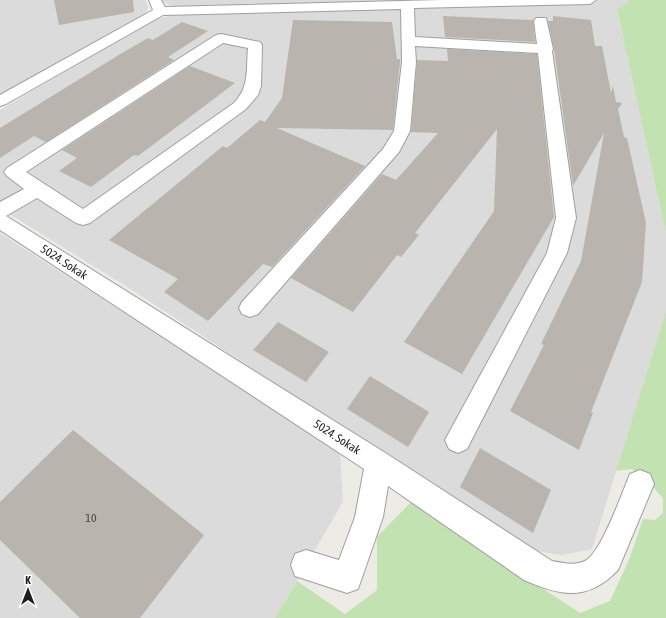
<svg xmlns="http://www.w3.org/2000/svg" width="666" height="618" font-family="'Asap Condensed',sans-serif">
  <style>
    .residential { fill: #dbdbdb }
    .grass { fill: #c3e2b1 }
    .building { fill: #bab4ae }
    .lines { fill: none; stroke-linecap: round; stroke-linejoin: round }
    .minor-casing { stroke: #9f9f9f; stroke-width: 2 }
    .minor { fill: #fff; fill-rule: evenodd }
    .labels { text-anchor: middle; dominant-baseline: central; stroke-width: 4; stroke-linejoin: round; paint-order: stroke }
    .street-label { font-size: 12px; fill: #1e1e1e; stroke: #fff }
    .near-number-label { font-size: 12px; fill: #454442 }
  </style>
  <rect width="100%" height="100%" fill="#edebe5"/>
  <g class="residential">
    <path d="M0 0H145L148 7 145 15 0 96Z"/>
    <path d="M159 0H510L178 8Z"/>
    <path d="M595 0H629V2L617 9 666 234V311L592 549 561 555 531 550 132 290 0 208V110L153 20 177 14 597 2Z"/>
    <path d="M0 233 340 452 343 502 275 618H0Z"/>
  </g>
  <g class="grass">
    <path d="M629 0H666V234L617 9 629 2Z"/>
    <path d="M666 311V618H275L297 581 345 614 377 590V537L411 502 580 613 610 601 629 560 643 519 655 520 663 513V498L640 473 631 469 616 471Z"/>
  </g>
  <g class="building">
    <path d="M54 0H133L134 12 59 25Z"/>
    <path d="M443 16 533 20 535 42 445 37Z"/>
    <path d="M553 16 591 20 595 46H602L611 93 613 86 616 102 622 103 618 109 624 137 627 138 646 223 642 282 591 412 593 413 579 450 510 411 544 345 541 344 581 261 604 133 573 186 554 49 548 21H553Z"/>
    <path d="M293 20 392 22 397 59H400V62L393 130 277 128 365 166 272 267 263 264 208 321 164 292 178 279 109 240 223 146 227 148 260 120 265 122 282 98Z"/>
    <path d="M182 22 208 31 168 57 174 60 46 142 34 136 0 158V128L122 53 148 38 153 40Z"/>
    <path d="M447 49 537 54 554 217 462 374 404 342 494 211 497 129 415 233 419 235 401 257 397 255 353 312 291 278 382 174 396 180 438 133 411 132 417 60 448 61Z"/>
    <path d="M190 66 235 83 138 156 134 155 91 187 59 171 77 158 62 150Z"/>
    <path d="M278 322 329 352 306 382 253 350Z"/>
    <path d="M370 376 429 412 408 447 347 409Z"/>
    <path d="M73 430 204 535 140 618H80L0 540V502Z"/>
    <path d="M480 448 551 490 533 533 460 487Z"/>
  </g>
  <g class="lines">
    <g class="minor-casing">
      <g id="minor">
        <path d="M149 0H161L165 7 441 0H596L590 4 414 8 415 37 537 44 534 21 536 18H546L553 49 552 51 576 218 567 253 467 449 458 453 449 449 445 440 547 253 556 218 538 53 415 46 416 62 410 131 399 152 258 314 250 317 242 314 239 308 242 302 383 149 394 131 402 62 401 9 163 15 6 104 0 106V95L153 10Z"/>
        <path d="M221 34 260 42 262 45 261 86 258 95 246 109 90 223 83 225 76 223 37 198 6 216 387 454 552 561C563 563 575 566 585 561 601 553 622 493 630 474L640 470 650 474 654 484 618 570C587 602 561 596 524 580L388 486 383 517 358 589 347 593 295 576 291 565 295 554 306 550 339 560 355 517 364 469 0 230V202L24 189 7 176 4 172 7 168 216 35ZM223 43 248 48C246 69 250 86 234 103L83 209 26 172Z"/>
      </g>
    </g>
    <use href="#minor" class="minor"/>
  </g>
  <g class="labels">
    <g class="street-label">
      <text transform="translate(64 262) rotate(33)">5024. Sokak</text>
      <text transform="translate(337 437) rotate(33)">5024. Sokak</text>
    </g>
    <g class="near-number-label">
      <text x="91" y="518">10</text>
    </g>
  </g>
  <g transform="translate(28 590)" stroke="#ffffff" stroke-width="3" paint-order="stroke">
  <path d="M0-3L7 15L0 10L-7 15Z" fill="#1e1e1e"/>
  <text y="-6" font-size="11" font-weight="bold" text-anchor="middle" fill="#1e1e1e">K</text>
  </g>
</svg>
